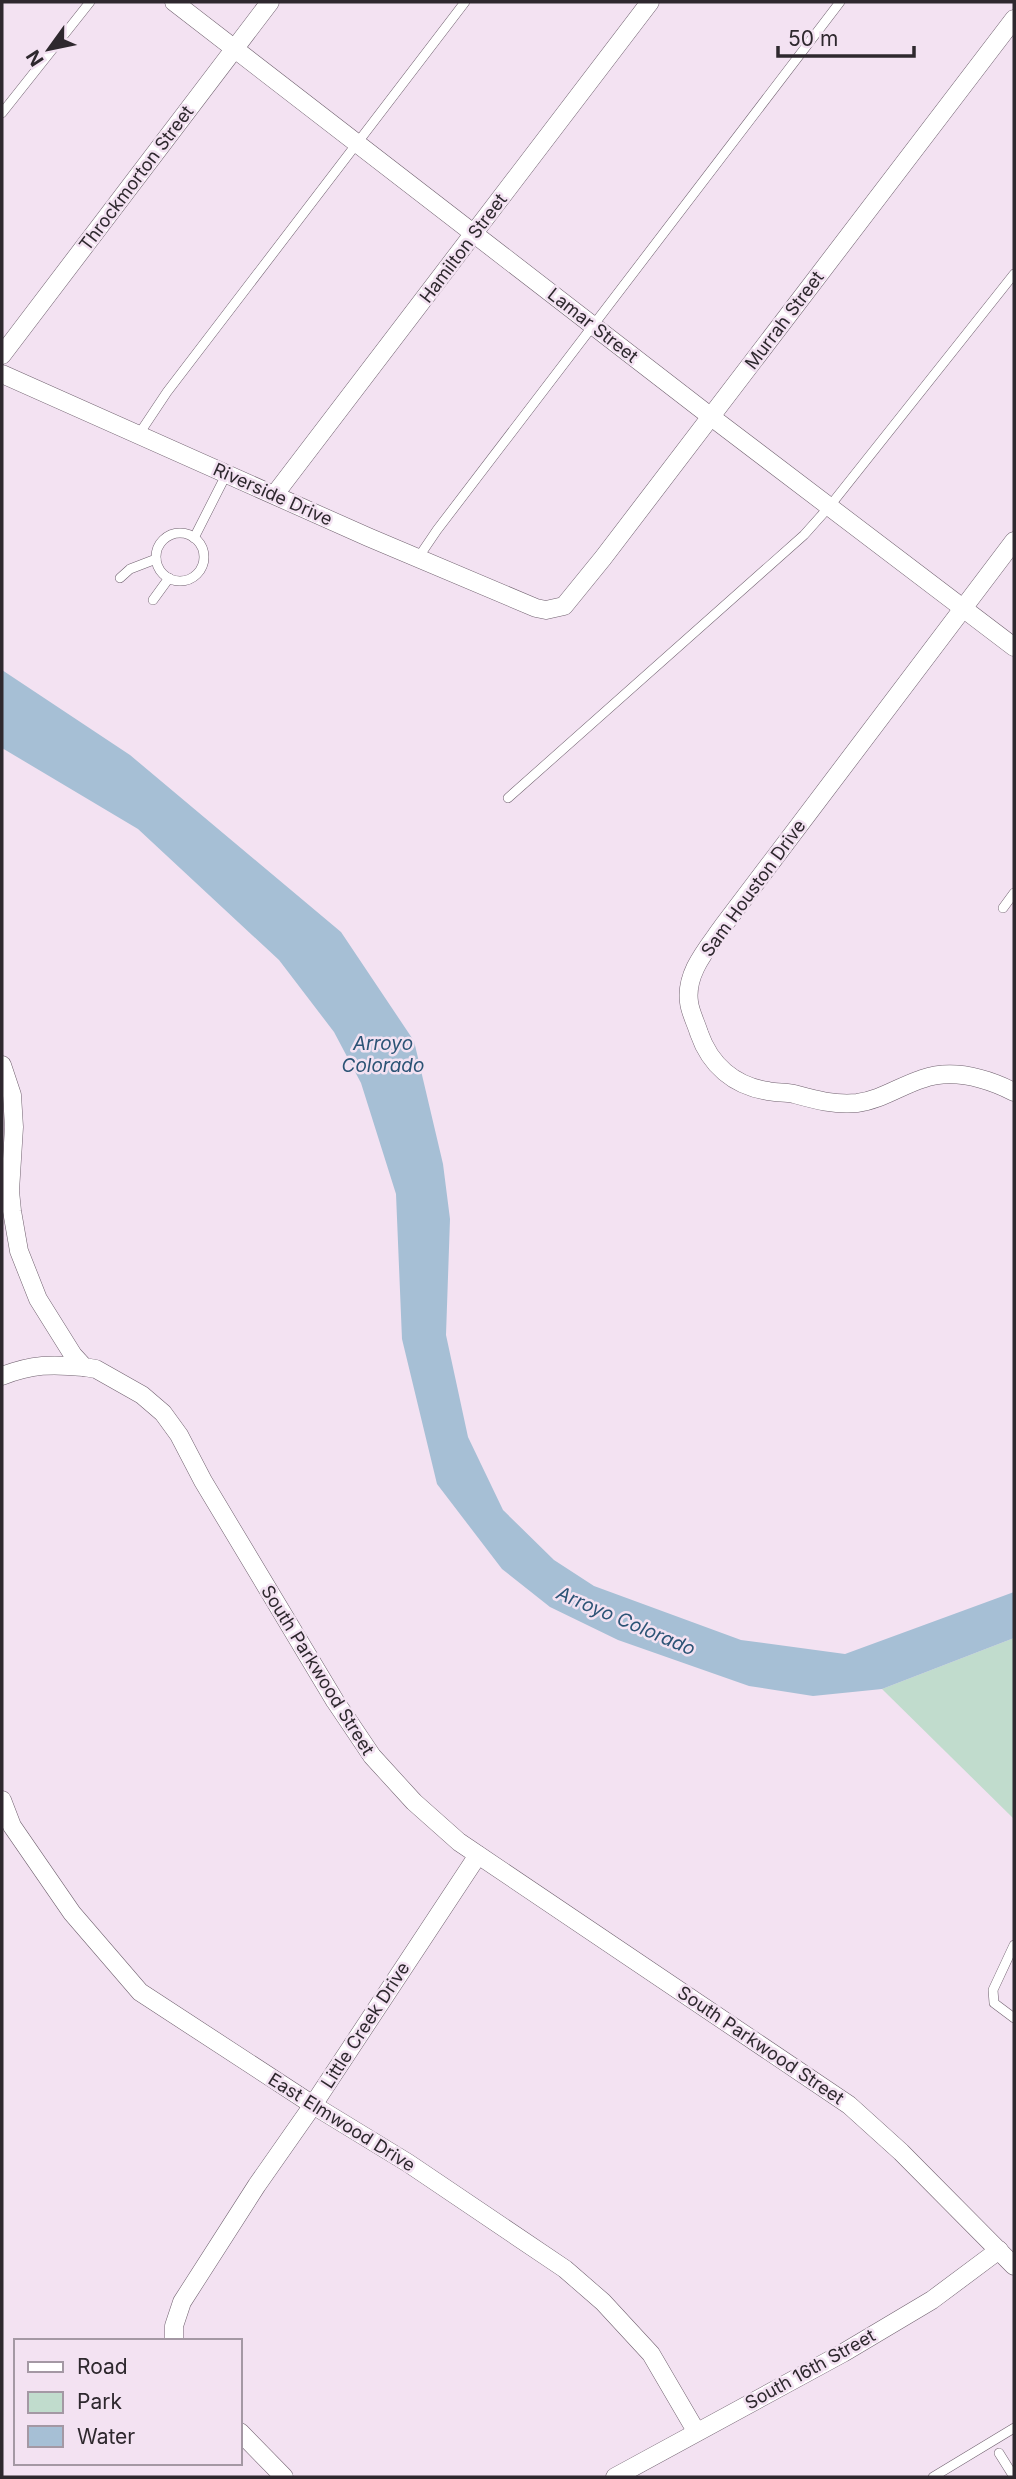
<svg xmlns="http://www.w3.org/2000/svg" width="1016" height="2479" font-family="Inter,sans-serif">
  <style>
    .green { fill: #c1dccd }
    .water { fill: #a6bfd5 }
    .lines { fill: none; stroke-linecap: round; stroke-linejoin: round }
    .service-casing { stroke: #70616f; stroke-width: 10 }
    .minor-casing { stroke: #70616f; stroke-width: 19 }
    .service { stroke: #fff; stroke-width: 9 }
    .minor { stroke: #fff; stroke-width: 18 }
    .labels { text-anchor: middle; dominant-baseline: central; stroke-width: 5; stroke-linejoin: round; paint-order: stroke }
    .street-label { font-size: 18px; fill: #2e282e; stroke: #f3e2f2 }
    .water-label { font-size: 19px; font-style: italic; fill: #2b5375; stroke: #f3e2f2 }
  </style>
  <rect width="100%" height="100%" fill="#f3e2f2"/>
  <path class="green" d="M1014 1638V1819L882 1689Z"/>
  <path class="water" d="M2 670 130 755 341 932 414 1041 443 1164 450 1219 446 1335 468 1437 503 1510 554 1560 594 1586 741 1640 845 1654 1014 1592V1638L882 1689 813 1696 749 1686 618 1640 550 1607 502 1569 437 1484 402 1339 396 1194 361 1083 334 1032 279 960 138 829 2 748Z"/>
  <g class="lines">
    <g class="service-casing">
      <g id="service">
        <path d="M2 113 90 2"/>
        <path d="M139 434 167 392 465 2"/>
        <circle cx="180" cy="557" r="24"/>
        <path d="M194 538 227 473"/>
        <path d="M418 558 437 530 840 2"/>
        <path d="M120 578 130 569 156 559"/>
        <path d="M153 600 169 578"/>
        <path d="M508 798 804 535 829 507 1014 274"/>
        <path d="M1003 908 1014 893"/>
        <path d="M1014 1945 993 1990 994 2003 1014 2018"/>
        <path d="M999 2453 1014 2477"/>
        <path d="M933 2477 1014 2428"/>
      </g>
    </g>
    <g class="minor-casing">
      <g id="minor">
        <path d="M174 2 710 416 1014 647"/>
        <path d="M2 355 270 2"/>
        <path d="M2 374 368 537 536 608 546 610 564 606 603 558 1014 19"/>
        <path d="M275 494 650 2"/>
        <path d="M1014 541 723 926C707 949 685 973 689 1002 690 1012 696 1023 699 1033 710 1065 734 1086 768 1091 777 1093 786 1092 794 1094 816 1100 834 1105 857 1103 881 1100 900 1086 922 1079 953 1068 986 1078 1014 1092"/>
        <path d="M2 1065 12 1095 14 1127 10 1191 12 1211 19 1251 38 1299 73 1355 84 1367 96 1369 142 1395 163 1413 179 1435 203 1481 335 1701 372 1756 414 1802 459 1842 849 2105 901 2152 1014 2266"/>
        <path d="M2 1376C32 1364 52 1364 84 1367"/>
        <path d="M2 1800 12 1826 72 1913 140 1992 313 2105 408 2163 565 2269 603 2302 651 2354 696 2431"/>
        <path d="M174 2341V2326L182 2302 257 2185 313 2105 478 1855"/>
        <path d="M240 2432 284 2477"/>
        <path d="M615 2477 843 2353 932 2300 999 2250"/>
      </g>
    </g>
    <use href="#service" class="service"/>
    <use href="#minor" class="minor"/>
  </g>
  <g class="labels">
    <g class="street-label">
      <text transform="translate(136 178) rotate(-53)">Throckmorton Street</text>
      <text transform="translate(463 248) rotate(-53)">Hamilton Street</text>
      <text transform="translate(784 320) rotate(-53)">Murrah Street</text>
      <text transform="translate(593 325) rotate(38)">Lamar Street</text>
      <text transform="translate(273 494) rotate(24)">Riverside Drive</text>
      <text transform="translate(753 888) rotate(-54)">Sam Houston Drive</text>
      <text transform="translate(318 1670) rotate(58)">South Parkwood Street</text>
      <text transform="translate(365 2025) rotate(-57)">Little Creek Drive</text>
      <text transform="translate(761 2045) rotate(34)">South Parkwood Street</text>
      <text transform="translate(342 2122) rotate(32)">East Elmwood Drive</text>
      <text transform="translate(810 2369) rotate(-29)">South 16th Street</text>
    </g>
    <g class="water-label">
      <text x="383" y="1043">Arroyo<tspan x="383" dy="22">Colorado</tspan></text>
      <text transform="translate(626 1621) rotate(23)">Arroyo Colorado</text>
    </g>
  </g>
  <rect width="1016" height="2479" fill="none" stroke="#2e282e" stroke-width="7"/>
  <rect x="14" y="2339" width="228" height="126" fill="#f3e2f2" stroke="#a498a4" stroke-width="2"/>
  <rect x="28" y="2362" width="35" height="10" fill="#ffffff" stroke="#a498a4" stroke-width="2"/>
  <text x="77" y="2374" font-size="21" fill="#2e282e">Road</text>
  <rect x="28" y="2392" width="35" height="21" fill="#c1dccd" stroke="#a498a4" stroke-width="2"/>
  <text x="77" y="2409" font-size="21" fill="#2e282e">Park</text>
  <rect x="28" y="2426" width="35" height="21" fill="#a6bfd5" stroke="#a498a4" stroke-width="2"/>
  <text x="77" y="2444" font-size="21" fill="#2e282e">Water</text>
  <g transform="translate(49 49) rotate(237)" stroke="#f3e2f2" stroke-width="5" paint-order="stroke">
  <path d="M0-5L12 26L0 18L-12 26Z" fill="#2e282e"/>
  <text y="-10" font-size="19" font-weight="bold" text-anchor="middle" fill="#2e282e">N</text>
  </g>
  <path d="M778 46v10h136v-10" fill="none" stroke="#2e282e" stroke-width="3.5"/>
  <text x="788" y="46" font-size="21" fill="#2e282e" stroke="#f3e2f2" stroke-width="5" paint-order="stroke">50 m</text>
</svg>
